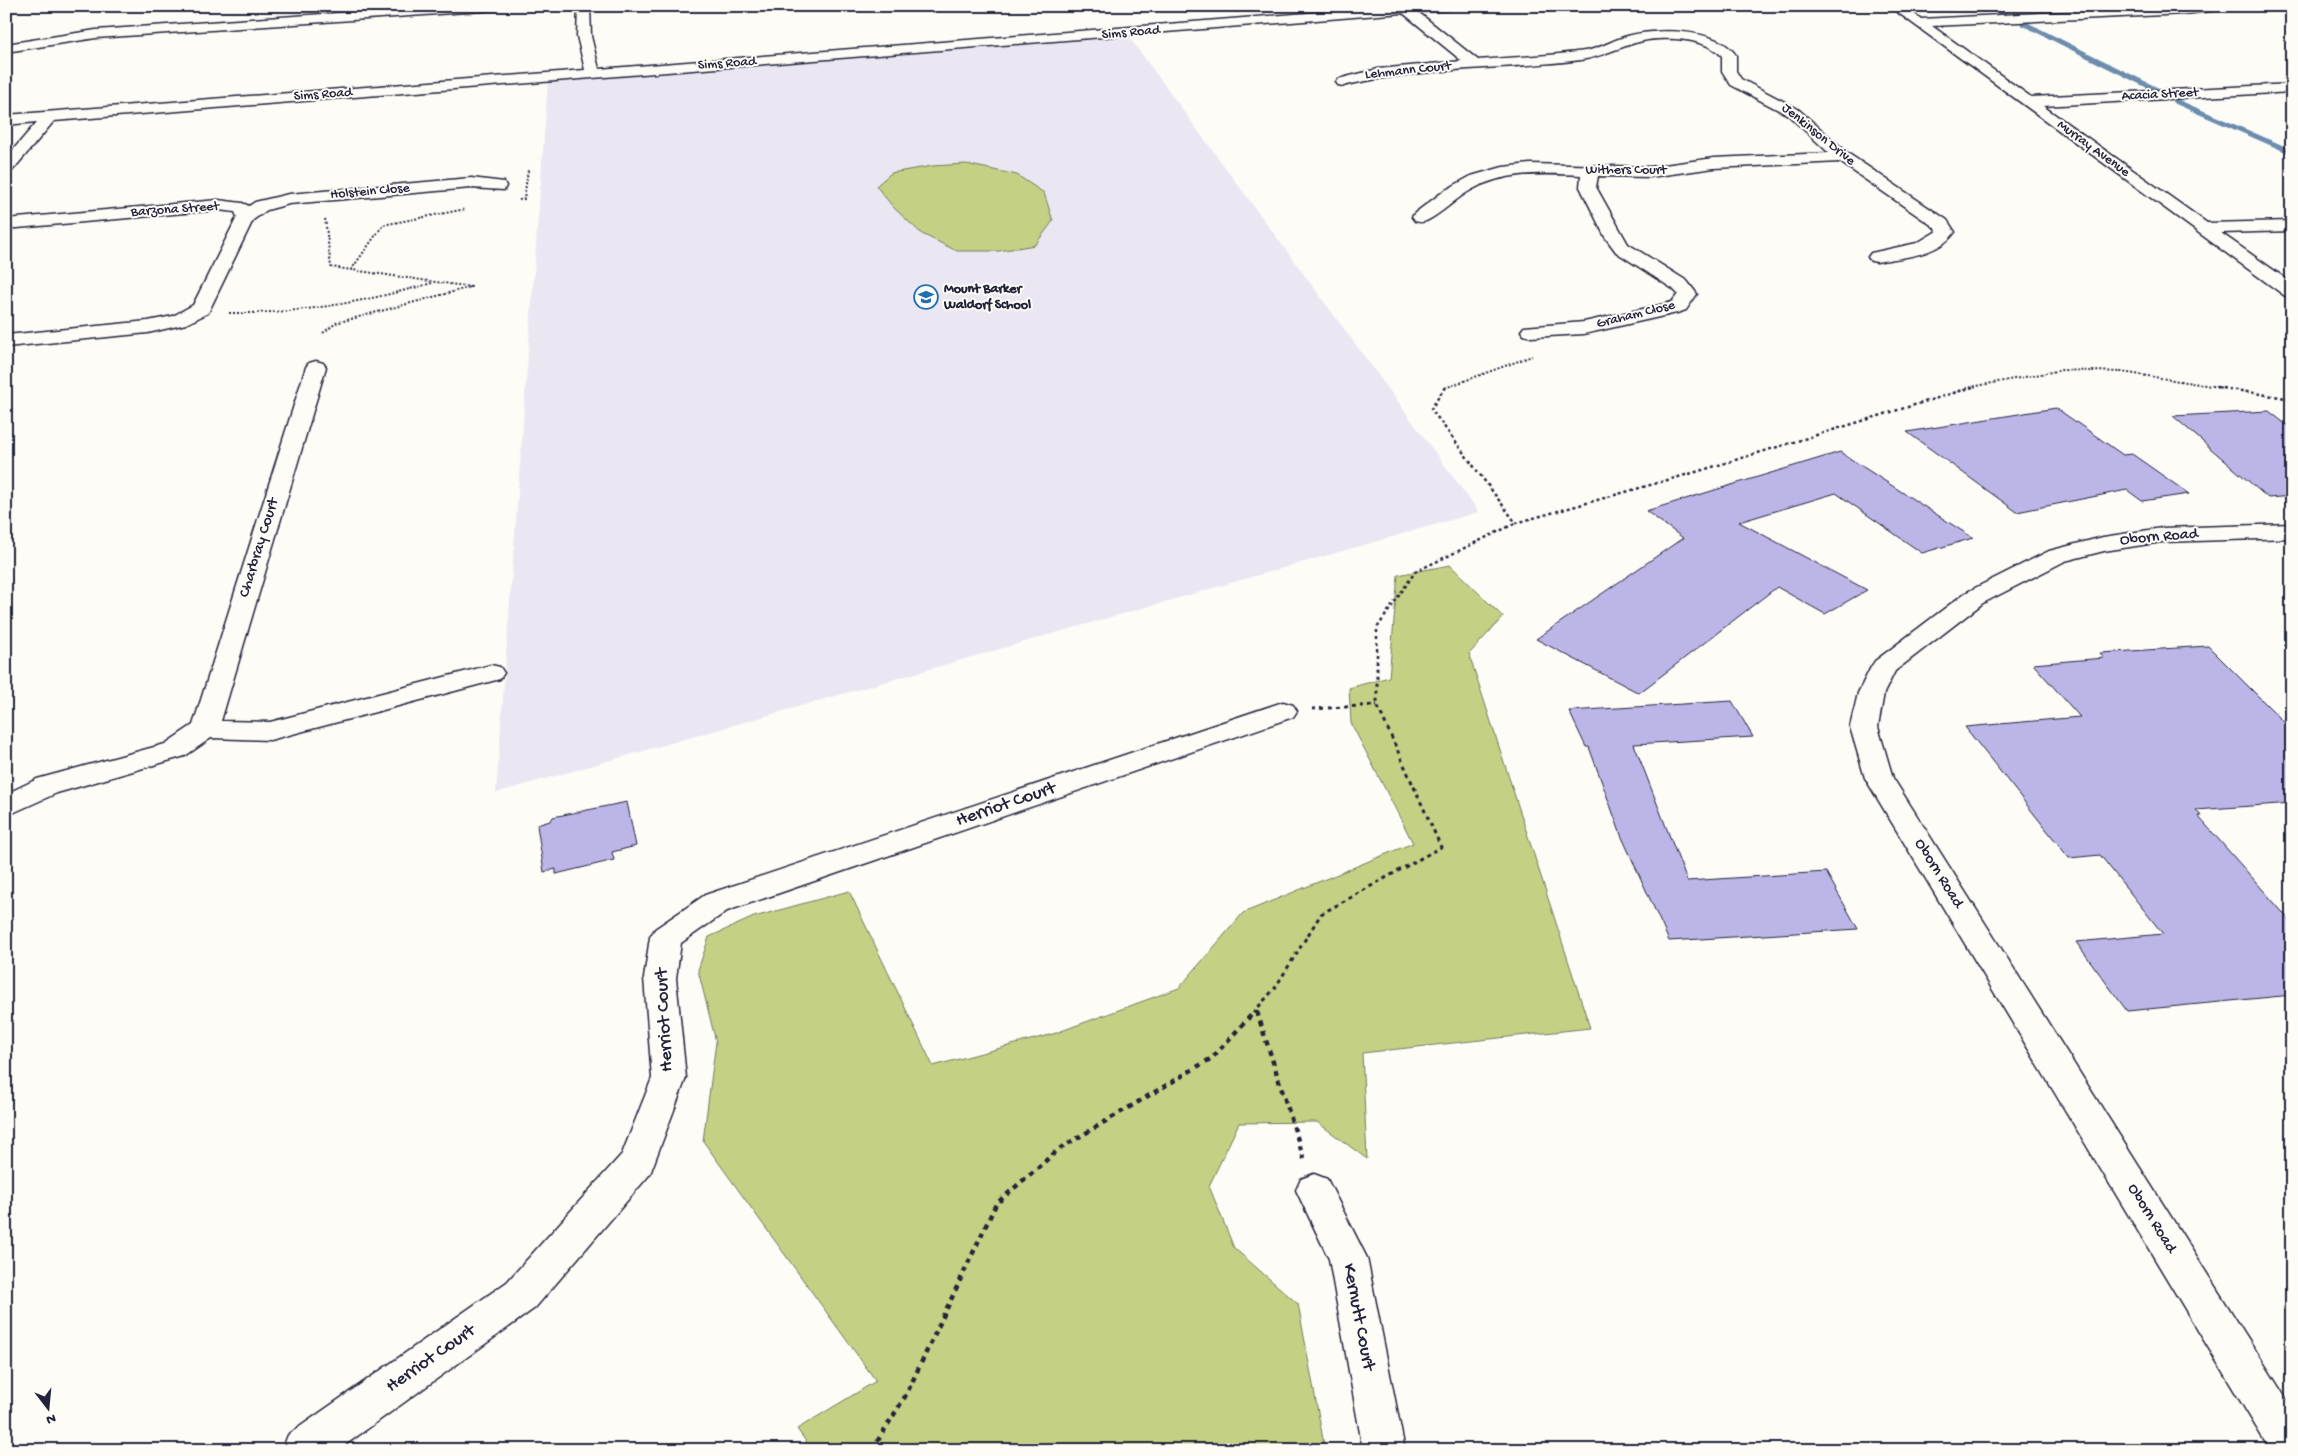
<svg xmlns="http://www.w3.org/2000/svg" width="2298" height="1456" font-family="'Gochi Hand',sans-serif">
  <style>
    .built { fill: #eae7f2 }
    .green { fill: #c4d184; stroke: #737a60 }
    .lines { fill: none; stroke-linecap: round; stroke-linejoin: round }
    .stream { stroke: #6c8cae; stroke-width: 5 }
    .building { fill: #bcb6e8; stroke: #22223b }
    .minor-casing { stroke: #22223b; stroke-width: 3 }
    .path-far3 { stroke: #22223b; stroke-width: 2; stroke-dasharray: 2 2; stroke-linecap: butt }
    .path-far2 { stroke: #22223b; stroke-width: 2.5; stroke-dasharray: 3 3; stroke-linecap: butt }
    .path-far1 { stroke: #22223b; stroke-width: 3; stroke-dasharray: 4 4; stroke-linecap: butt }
    .path { stroke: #22223b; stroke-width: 4.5; stroke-dasharray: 5 5; stroke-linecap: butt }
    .minor { fill: #fdfcf7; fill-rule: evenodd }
    .labels { text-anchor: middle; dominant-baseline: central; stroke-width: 4; stroke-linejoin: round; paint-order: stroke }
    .far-street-label { font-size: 14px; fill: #22223b; stroke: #fdfcf7 }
    .far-poi-label { font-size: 14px; font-weight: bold; fill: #22223b; stroke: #fdfcf7; text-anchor: start }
    .street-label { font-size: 16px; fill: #22223b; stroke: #fdfcf7 }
    .near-street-label { font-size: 19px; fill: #22223b; stroke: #fdfcf7 }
  </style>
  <rect width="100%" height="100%" fill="#fdfcf7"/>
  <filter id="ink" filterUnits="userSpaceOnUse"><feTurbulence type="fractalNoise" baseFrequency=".02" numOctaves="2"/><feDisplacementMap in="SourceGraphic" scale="10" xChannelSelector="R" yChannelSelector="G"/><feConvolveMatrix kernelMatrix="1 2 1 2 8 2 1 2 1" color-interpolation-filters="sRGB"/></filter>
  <g filter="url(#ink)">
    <path class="built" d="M1129 37 1479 512 496 793 548 81Z"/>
    <g class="green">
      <path d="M966 164 1017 175 1044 193 1053 221 1035 245 999 251H957L922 234 894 208 876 186 891 173 932 166Z"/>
      <path d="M1450 565 1503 617 1469 654 1590 1028 1362 1053 1367 1159 1317 1122 1239 1123 1209 1186 1234 1248 1298 1304 1325 1450H812L797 1429 876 1381 703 1141 716 1042 698 970 709 937 754 917 849 891 933 1066 1053 1034 1179 988 1243 913 1413 843 1351 723 1349 688 1389 677 1398 575Z"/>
    </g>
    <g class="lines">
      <g class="stream">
        <path d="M1985 6 2004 14"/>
        <path d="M2023 23 2157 90"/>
        <path d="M2175 101 2292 152"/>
      </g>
    </g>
    <g class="building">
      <path d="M2056 408 2123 455 2132 454 2189 494 2142 501 2127 490 2017 512 1907 432Z"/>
      <path d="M2269 411 2292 429V496L2268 498 2173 416Z"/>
      <path d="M1840 452 1973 538 1922 553 1836 493 1739 522 1867 590 1825 614 1777 587 1639 693 1536 639 1683 538 1646 511Z"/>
      <path d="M2208 646 2292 730V803L2196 810 2201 816H2198L2292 923V995L2127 1011 2076 942 2163 934 2100 855 2069 858 1965 727 2080 717 2033 664 2104 658 2100 653Z"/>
      <path d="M1732 701 1753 737 1634 744 1687 881 1826 872 1858 929 1669 941 1621 835 1589 747H1586L1569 711Z"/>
      <path d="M627 802 636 846 612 852 614 860 556 874V869L544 872 537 825 550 821 553 817Z"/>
    </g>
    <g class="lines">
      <g class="minor-casing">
        <g id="minor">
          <path d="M437 6H502L496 10 96 38 6 52V44L96 30Z"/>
          <path d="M578 6H590L591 36 599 69 1396 6H1454L1448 10 1418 12 1478 60C1514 57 1550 56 1585 51 1599 49 1611 41 1624 37 1654 28 1716 27 1736 55V71L1741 79 1798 109 1849 154 1947 220 1955 232C1938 256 1903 257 1877 262L1871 261 1868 257 1871 253 1917 243 1937 231 1934 227 1840 162 1714 168 1650 177 1598 176 1596 187 1628 244 1687 281 1697 294 1686 310 1677 313 1584 334 1531 337 1524 335 1521 331 1524 327 1584 322 1665 304 1672 302 1678 294 1673 289 1616 252 1605 237 1580 187 1581 175C1543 173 1505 171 1471 190 1456 198 1440 215 1426 221 1422 223 1419 222 1415 221L1412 217 1415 213 1444 191 1471 176 1503 167 1530 164 1650 167 1714 158 1829 153 1788 115 1731 85 1722 71V56C1706 40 1680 38 1658 39 1630 40 1608 56 1581 60 1502 70 1421 67 1343 86L1338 85 1336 82 1338 79 1378 69 1462 61 1403 13 54 121 12 171 6 173V158L37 122 6 125V115L585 70 577 36Z"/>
          <path d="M1889 6H1904L1921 19 2182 6H2225L2219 10 2185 14 1932 26 2031 97 2292 84V92L2043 106 2207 223 2292 221V231L2221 233 2292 283V298L2285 296Z"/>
          <path d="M471 178 504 182 506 186 504 190 471 188 289 204 267 210 253 220 208 313 186 324 148 333 6 347V335L148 321 173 316 193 305 237 217 235 212 218 210 6 229V219L218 200 242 203 249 206 255 202 289 194Z"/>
          <path d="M316 361 323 363 326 367 221 721 270 722 491 665 500 667 504 673 500 679 270 740 211 738 185 756 57 793 6 816V794L37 779 165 744 193 725 306 367 309 363Z"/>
          <path d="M2292 524V538L2162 542 2104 551 2065 561 1983 603 1895 671 1884 693 1878 727 1893 778 2292 1408V1450H2270L1865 778 1850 727 1858 693 1871 667 1875 661 1965 593 2049 551 2103 537 2162 528Z"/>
          <path d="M1283 702 1293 705 1297 711 1293 717 727 911 681 943 676 978 686 1078 650 1174 535 1308 338 1450H282L288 1435 507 1282 622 1154 652 1078 644 978 650 937 655 929 705 895Z"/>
          <path d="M1314 1174 1327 1179 1367 1258 1405 1450H1363L1329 1259 1296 1190 1301 1179Z"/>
        </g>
      </g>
      <g class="path-far3">
        <path d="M519 200 524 199 528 170"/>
        <path d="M351 270 383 225 466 209"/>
        <path d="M229 313C299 314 365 302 432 283"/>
        <path d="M323 333 336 323 471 287 331 267 325 218"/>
        <path d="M1445 388 1532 356"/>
        <path d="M1966 388 2062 370 2122 372 2224 388"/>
      </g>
      <g class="path-far2">
        <path d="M1445 387 1431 409 1516 523 1696 472 1973 387"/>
        <path d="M2216 387 2292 399"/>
        <path d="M1377 663V628L1415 572 1516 523"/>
      </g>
      <g class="path-far1">
        <path d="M1312 709 1377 705"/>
        <path d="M1256 1010 1257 1013"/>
        <path d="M1253 1013 1275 988 1321 914 1441 847 1377 705V662"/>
      </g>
      <g class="path">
        <path d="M1257 1012 1304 1159"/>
        <path d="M872 1450 906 1395 996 1204 1059 1149 1212 1058 1254 1012"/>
      </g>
      <use href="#minor" class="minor"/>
    </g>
  </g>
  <defs>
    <g id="school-ring" transform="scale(1.25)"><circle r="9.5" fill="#fdfcf7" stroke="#1f6fb2" stroke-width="1.5"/><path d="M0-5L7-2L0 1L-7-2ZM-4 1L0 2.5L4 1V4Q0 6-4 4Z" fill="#1f6fb2"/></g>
  </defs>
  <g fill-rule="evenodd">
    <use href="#school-ring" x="926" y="297"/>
  </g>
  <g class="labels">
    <g class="far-street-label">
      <text transform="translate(1131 33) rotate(-5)">Sims Road</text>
      <text transform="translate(727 64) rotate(-4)">Sims Road</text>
      <text transform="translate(1408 71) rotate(-6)">Lehmann Court</text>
      <text transform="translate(323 95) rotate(-4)">Sims Road</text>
      <text transform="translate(2160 95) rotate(-3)">Acacia Street</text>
      <text transform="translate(1818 135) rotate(39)">Jenkinson Drive</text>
      <text transform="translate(2093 149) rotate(36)">Murray Avenue</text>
      <text x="1626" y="170">Withers Court</text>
      <text transform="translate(370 192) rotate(-5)">Holstein Close</text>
      <text transform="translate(175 210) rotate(-4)">Barzona Street</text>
      <text transform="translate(1636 315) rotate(-14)">Graham Close</text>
    </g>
    <g class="far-poi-label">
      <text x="944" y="289">Mount Barker<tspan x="944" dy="16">Waldorf School</tspan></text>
    </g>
    <g class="street-label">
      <text transform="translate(2159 538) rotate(-5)">Oborn Road</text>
      <text transform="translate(260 548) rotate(-73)">Charbray Court</text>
      <text transform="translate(1938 874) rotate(58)">Oborn Road</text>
      <text transform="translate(2151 1219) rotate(58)">Oborn Road</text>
    </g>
    <g class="near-street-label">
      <text transform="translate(1006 805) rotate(-19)">Herriot Court</text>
      <text transform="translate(665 1020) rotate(-93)">Herriot Court</text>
      <text transform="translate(1358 1317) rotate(79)">Kernutt Court</text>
      <text transform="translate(431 1359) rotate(-35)">Herriot Court</text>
    </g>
  </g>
  <rect width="2298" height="1456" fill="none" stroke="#fdfcf7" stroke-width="25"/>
  <rect x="12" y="12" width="2273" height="1431" fill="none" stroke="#22223b" stroke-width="2" filter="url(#ink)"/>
  <g transform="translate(48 1408) rotate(164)" stroke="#fdfcf7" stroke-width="4" paint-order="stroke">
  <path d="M0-4L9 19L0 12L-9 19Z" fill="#22223b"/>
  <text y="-8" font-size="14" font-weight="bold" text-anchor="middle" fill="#22223b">N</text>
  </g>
</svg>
